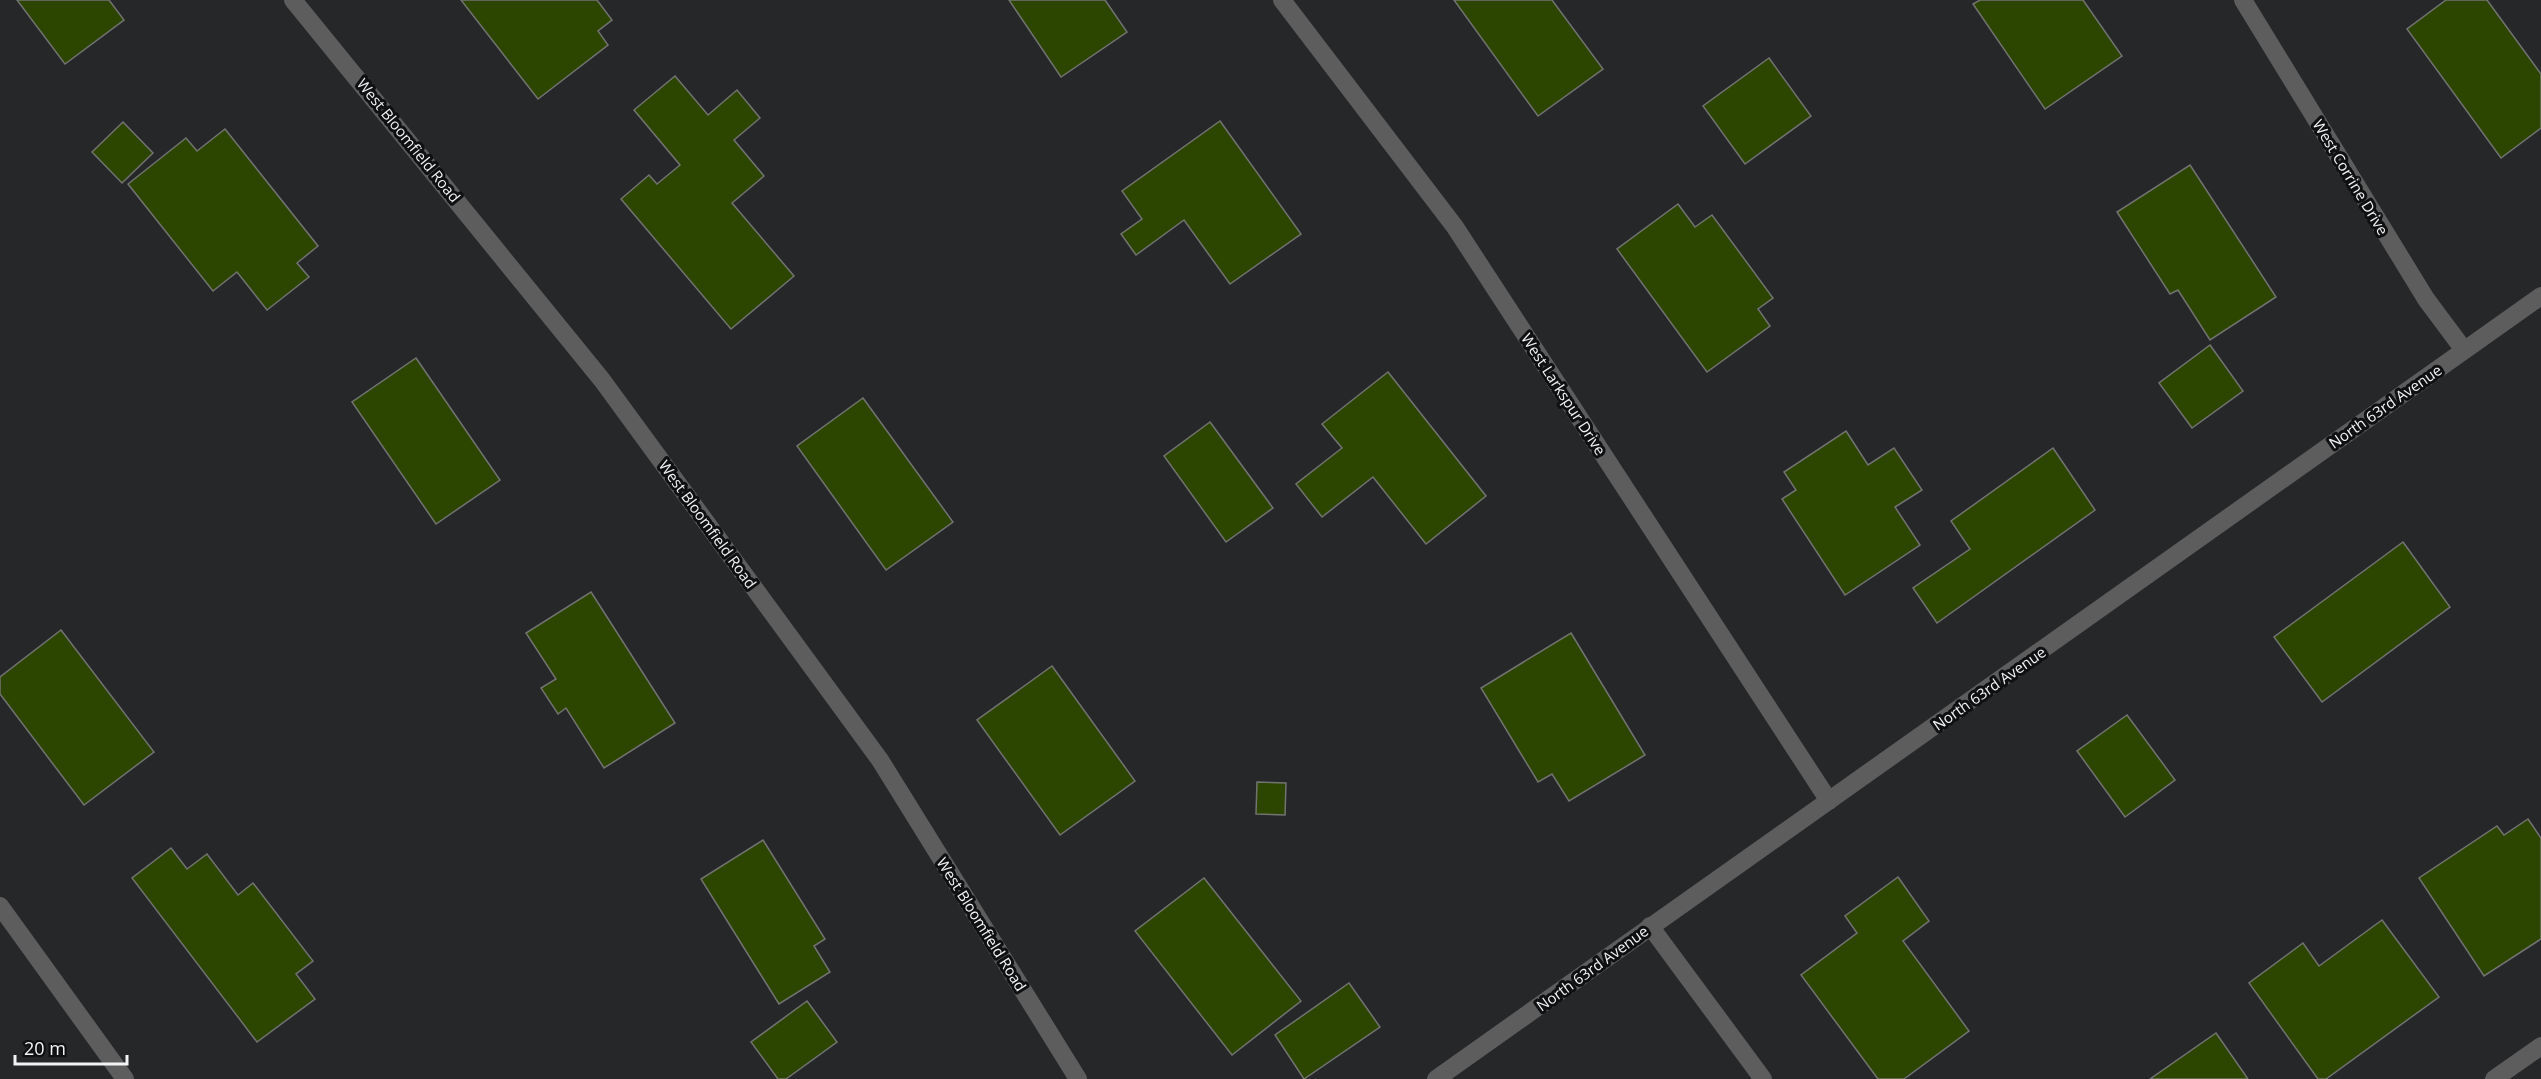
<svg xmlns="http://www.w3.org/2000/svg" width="2541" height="1079" font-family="'Open Sans',sans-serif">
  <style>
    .building { fill: #2c4600; stroke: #727371; stroke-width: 1.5 }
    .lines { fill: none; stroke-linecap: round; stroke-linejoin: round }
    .minor { stroke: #5d5d5e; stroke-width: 18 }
    .labels { text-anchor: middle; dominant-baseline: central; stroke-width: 6; stroke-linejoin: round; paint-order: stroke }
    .street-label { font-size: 15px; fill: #f2f3f4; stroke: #0f1011 }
  </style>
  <rect width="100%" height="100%" fill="#262729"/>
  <g class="building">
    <path d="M17 0H109L124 20 65 64Z"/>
    <path d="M461 0H597L612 20 598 31 608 45 538 99Z"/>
    <path d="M1009 0H1105L1127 32 1061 77Z"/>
    <path d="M1454 0H1552L1603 69 1538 116Z"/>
    <path d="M1980 0H2083L2122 56 2045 109 1973 4Z"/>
    <path d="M2446 0H2487L2541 74V128L2501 158 2407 29Z"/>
    <path d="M1769 58 1811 116 1745 164 1703 106Z"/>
    <path d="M675 76 708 115 737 90 760 118 734 140 764 176 732 203 794 276 731 329 621 199 649 175 657 184 680 165 634 110Z"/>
    <path d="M1220 121 1301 234 1230 284 1184 220 1136 255 1121 234 1142 219 1122 191Z"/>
    <path d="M123 122 153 153 122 183 92 152Z"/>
    <path d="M225 129 318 246 297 263 309 277 267 310 237 272 213 291 128 184 186 138 197 151Z"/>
    <path d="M2190 165 2276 297 2210 340 2178 290 2170 294 2117 212Z"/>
    <path d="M1678 204 1695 227 1712 215 1773 298 1758 309 1770 326 1707 372 1617 249Z"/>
    <path d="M2210 345 2243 391 2192 428 2159 383Z"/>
    <path d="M416 358 500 480 436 524 352 402Z"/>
    <path d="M1388 372 1486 496 1426 544 1373 477 1322 517 1296 484 1342 448 1322 424Z"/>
    <path d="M863 398 953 522 886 570 797 446Z"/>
    <path d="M1210 422 1273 508 1226 542 1164 456Z"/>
    <path d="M1846 431 1868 465 1894 448 1922 490 1895 507 1920 545 1845 595 1782 499 1796 490 1784 472Z"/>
    <path d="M2053 448 2095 510 1937 623 1913 588 1970 549 1951 521Z"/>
    <path d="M2403 542 2450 607 2322 702 2274 637Z"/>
    <path d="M591 592 675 723 604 768 566 708 558 714 541 688 556 679 526 633Z"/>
    <path d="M61 630 154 752 84 805 0 694V677Z"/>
    <path d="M1571 633 1645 755 1569 801 1552 774 1538 782 1481 688Z"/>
    <path d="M1052 666 1135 781 1060 835 977 720Z"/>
    <path d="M2127 715 2175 780 2125 817 2077 751Z"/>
    <path d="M1257 782 1286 783 1285 815 1256 814Z"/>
    <path d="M2528 819 2541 838V939L2484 976 2419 878 2497 826 2504 835Z"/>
    <path d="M763 840 825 939 814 946 830 972 779 1004 701 879Z"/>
    <path d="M171 848 187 869 207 854 238 895 253 883 313 961 296 974 315 999 257 1042 132 878Z"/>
    <path d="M1898 877 1929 921 1903 941 1969 1031 1904 1079H1878L1801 975 1857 933 1845 916Z"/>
    <path d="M1204 878 1301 1001 1232 1055 1135 931Z"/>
    <path d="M2382 920 2439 997 2326 1079H2318L2249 983 2303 943 2319 966Z"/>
    <path d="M1349 983 1380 1027 1304 1079 1275 1035Z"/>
    <path d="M807 1001 837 1042 786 1079H778L751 1042Z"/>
    <path d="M2216 1033 2248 1079H2150Z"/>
  </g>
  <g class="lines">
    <g class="minor">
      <path d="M293 0 602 380 880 760 1078 1079"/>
      <path d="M1282 0 1455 227 1829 801"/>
      <path d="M2243 0 2426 299 2464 350"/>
      <path d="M0 906 125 1079"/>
      <path d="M1650 926 1763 1079"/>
      <path d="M1436 1079 2541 296"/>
      <path d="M2494 1079 2541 1046"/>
    </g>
  </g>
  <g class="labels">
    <g class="street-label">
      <text transform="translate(409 140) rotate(51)">West Bloomfield Road</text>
      <text transform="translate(2351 177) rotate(59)">West Corrine Drive</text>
      <text transform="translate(1564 394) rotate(57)">West Larkspur Drive</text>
      <text transform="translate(2385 406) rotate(-35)">North 63rd Avenue</text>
      <text transform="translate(708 524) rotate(54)">West Bloomfield Road</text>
      <text transform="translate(1989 688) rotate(-35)">North 63rd Avenue</text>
      <text transform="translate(982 924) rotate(58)">West Bloomfield Road</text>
      <text transform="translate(1592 968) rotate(-36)">North 63rd Avenue</text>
    </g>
  </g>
  <path d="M15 1055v9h112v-9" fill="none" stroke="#f2f3f4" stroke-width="3"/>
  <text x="24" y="1055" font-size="18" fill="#f2f3f4" stroke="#0f1011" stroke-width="4.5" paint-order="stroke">20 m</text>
</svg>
